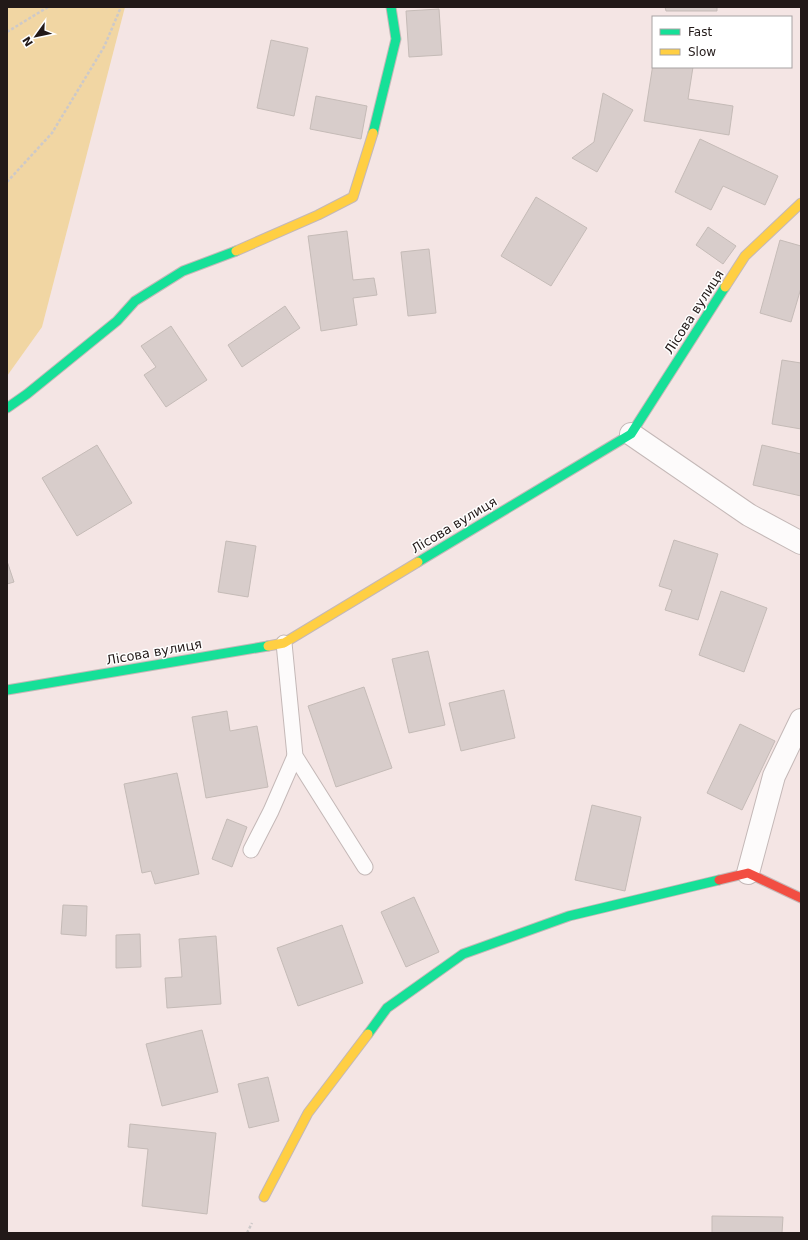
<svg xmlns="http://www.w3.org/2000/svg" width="808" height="1240" font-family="'DejaVu Sans',sans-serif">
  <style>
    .green { fill: #f1d6a3 }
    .building { fill: #d8cdcb; stroke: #c5bbb7 }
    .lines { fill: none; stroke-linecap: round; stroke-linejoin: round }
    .lane-casing { stroke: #c4b8b7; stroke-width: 17 }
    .street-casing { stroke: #c4b8b7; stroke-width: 24 }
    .fast-casing { stroke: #c4b8b7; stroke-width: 11 }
    .slow-casing { stroke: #c4b8b7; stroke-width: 11 }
    .jam-casing { stroke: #c4b8b7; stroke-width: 11 }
    .path { stroke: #cdc9c9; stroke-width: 2.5; stroke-dasharray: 3 2; stroke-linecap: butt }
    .lane { stroke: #fdfbfb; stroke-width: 15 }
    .street { stroke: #fdfbfb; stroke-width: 22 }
    .fast { stroke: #16e098; stroke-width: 9 }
    .slow { stroke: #ffcf43; stroke-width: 9 }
    .jam { stroke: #f24e42; stroke-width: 9 }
    .labels { text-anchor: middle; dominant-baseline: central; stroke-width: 3; stroke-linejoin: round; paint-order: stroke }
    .street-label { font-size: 13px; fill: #221918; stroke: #fff }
  </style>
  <rect width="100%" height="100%" fill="#f4e5e4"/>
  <path class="green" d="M7 7H125L42 327 7 376Z"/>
  <g class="building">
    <path d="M665 7H717V11H666Z"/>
    <path d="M439 9 442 55 409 57 406 11Z"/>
    <path d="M271 40 308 48 294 116 257 108Z"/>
    <path d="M653 64V67H693L688 99 733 106 729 135 644 121Z"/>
    <path d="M603 93 633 110 597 172 572 158 594 142Z"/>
    <path d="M316 96 367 106 361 139 310 129Z"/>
    <path d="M700 139 778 176 765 205 723 186 711 210 675 192Z"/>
    <path d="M536 197 587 228 551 286 501 256Z"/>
    <path d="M708 227 736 246 723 264 696 245Z"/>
    <path d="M347 231 353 280 374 278 377 295 353 298 357 325 321 331 308 236Z"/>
    <path d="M780 240 801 246V288L791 322 760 313Z"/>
    <path d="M429 249 436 313 408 316 401 252Z"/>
    <path d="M285 306 300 328 242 367 228 345Z"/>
    <path d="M171 326 207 380 166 407 144 375 156 367 141 346Z"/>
    <path d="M782 360 801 363V429L772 424Z"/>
    <path d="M97 445 132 503 77 536 42 478Z"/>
    <path d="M762 445 801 454V496L753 485Z"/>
    <path d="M674 540 718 554 698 620 665 610 672 590 659 586Z"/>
    <path d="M226 541 256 546 248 597 218 592Z"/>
    <path d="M7 561 14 582 7 584Z"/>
    <path d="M721 591 767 608 744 672 699 655Z"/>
    <path d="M428 651 445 725 409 733 392 659Z"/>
    <path d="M364 687 392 768 336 787 308 706Z"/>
    <path d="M504 690 515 738 461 751 449 703Z"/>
    <path d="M227 711 230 731 257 726 268 787 206 798 192 717Z"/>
    <path d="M740 724 775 741 742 810 707 793Z"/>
    <path d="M177 773 199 874 155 884 151 871 142 873 124 784Z"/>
    <path d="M592 805 641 817 625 891 575 880Z"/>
    <path d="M227 819 247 827 232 867 212 859Z"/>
    <path d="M414 897 439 952 406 967 381 912Z"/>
    <path d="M63 905 87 906 86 936 61 934Z"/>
    <path d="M342 925 363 983 298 1006 277 948Z"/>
    <path d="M140 934 141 967 116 968V935Z"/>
    <path d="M216 936 221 1004 167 1008 165 978 182 977 179 939Z"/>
    <path d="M202 1030 218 1092 162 1106 146 1044Z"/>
    <path d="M268 1077 279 1121 249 1128 238 1084Z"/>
    <path d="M130 1124 216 1133 207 1214 142 1206 148 1149 128 1147Z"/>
    <path d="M712 1216 783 1217 782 1233H712Z"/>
  </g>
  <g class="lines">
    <g class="lane-casing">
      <g id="lane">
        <path d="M284 643 295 756 365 867"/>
        <path d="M251 850 271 811 295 756"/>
      </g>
    </g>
    <g class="street-casing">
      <g id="street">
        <path d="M631 434 749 515 801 543"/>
        <path d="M748 873 774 776 801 720"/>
      </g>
    </g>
    <g class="fast-casing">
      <g id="fast">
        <path d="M373 133 396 39 391 7"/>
        <path d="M7 408 27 394 117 321 135 301 183 271 236 251"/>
        <path d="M418 562 631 434 725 287"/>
        <path d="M7 690 268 646"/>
        <path d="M368 1034 387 1008 463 954 569 916 719 880"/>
      </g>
    </g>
    <g class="slow-casing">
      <g id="slow">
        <path d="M236 251 318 215 353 197 373 133"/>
        <path d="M725 287 745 256 801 203"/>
        <path d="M268 646 284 643 418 562"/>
        <path d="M264 1197 308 1113 368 1034"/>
      </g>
    </g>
    <g class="jam-casing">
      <path id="jam" d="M719 880 748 873 801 898"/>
    </g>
    <g class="path">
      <path d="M7 32 48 7"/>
      <path d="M7 182 52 133 104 47 121 7"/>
      <path d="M247 1233 252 1223"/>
    </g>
    <use href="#lane" class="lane"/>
    <use href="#street" class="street"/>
    <use href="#fast" class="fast"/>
    <use href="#slow" class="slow"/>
    <use href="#jam" class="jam"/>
  </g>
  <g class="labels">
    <g class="street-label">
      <text transform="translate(694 312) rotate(-57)">Лісова вулиця</text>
      <text transform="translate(454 525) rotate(-31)">Лісова вулиця</text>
      <text transform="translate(154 652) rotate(-10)">Лісова вулиця</text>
    </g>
  </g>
  <rect width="808" height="1240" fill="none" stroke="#221918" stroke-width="16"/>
  <rect x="652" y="16" width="140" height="52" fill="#ffffff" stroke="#a7a3a3"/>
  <rect x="660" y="29" width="20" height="6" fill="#16e098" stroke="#a7a3a3"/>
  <text x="688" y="36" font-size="12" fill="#221918">Fast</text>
  <rect x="660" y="49" width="20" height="6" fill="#ffcf43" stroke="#a7a3a3"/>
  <text x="688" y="56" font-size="12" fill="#221918">Slow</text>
  <g transform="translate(36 36) rotate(237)" stroke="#ffffff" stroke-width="3" paint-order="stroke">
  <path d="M0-3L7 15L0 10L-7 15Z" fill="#221918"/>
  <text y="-6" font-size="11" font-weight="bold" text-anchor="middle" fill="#221918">N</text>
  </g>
</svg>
